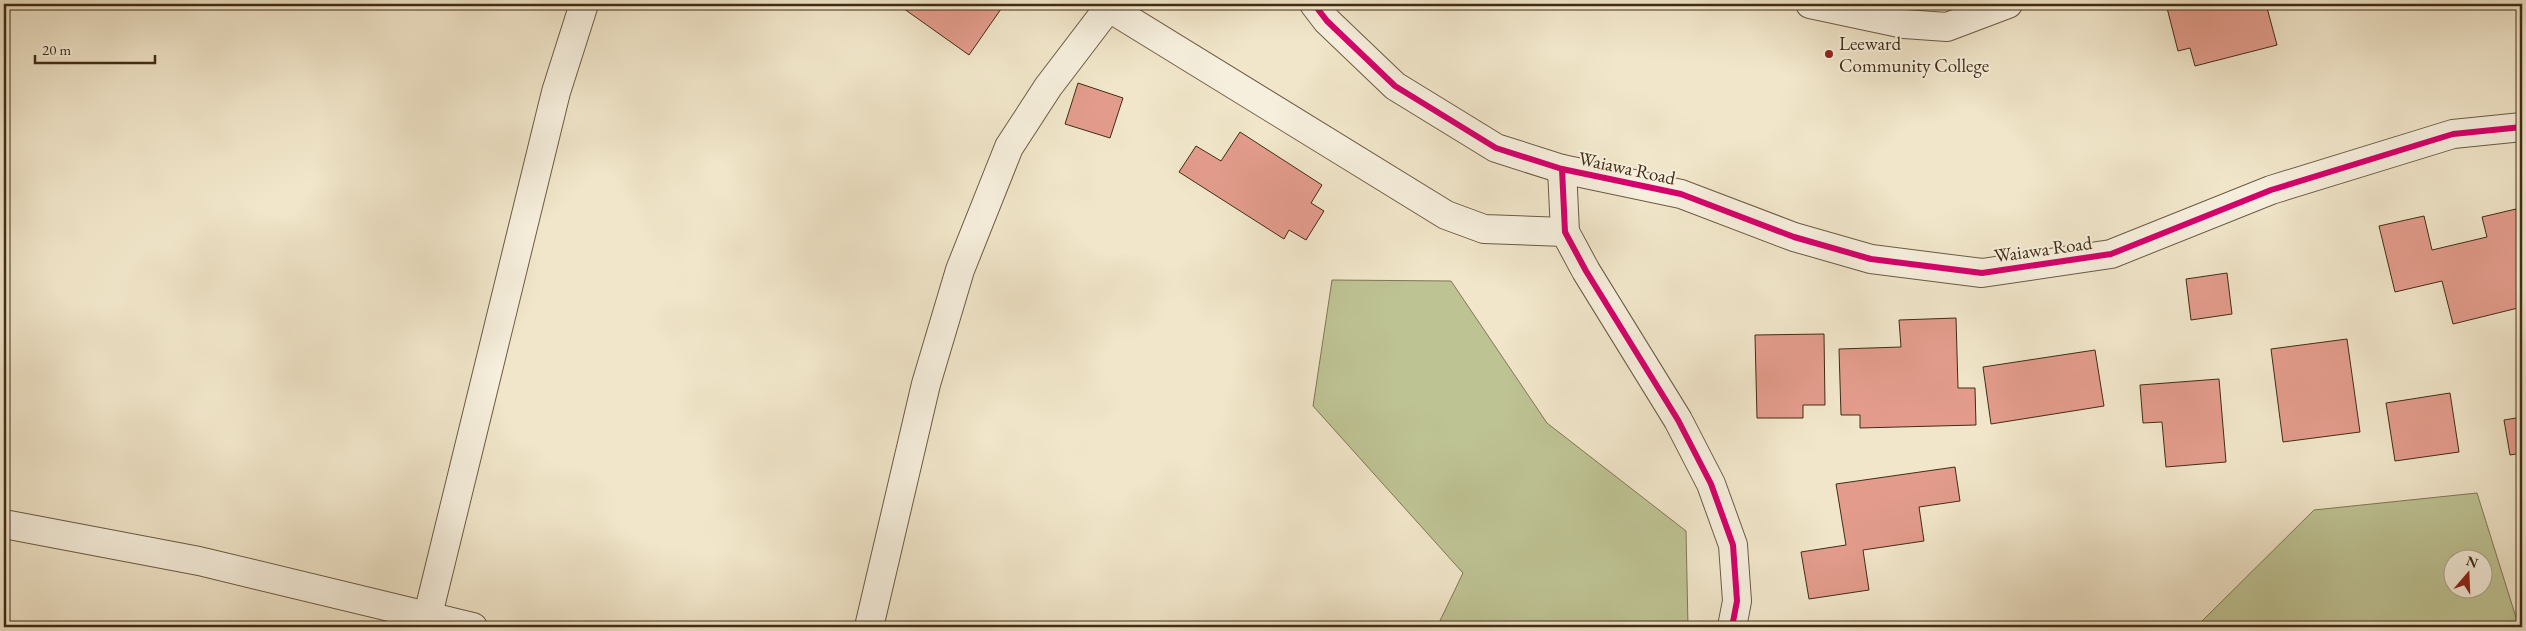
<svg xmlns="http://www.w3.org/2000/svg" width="2526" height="631" font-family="'EB Garamond',serif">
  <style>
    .green { fill: #bec394; stroke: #807854; fill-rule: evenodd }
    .building { fill: #e39c8c; stroke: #412c15 }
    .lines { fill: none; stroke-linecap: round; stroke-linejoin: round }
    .minor-casing { stroke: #6d5a42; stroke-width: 30 }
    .minor { stroke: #f6efdd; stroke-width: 28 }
    .cycleway-casing { stroke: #f6efdd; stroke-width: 9 }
    .cycleway { stroke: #d6006c; stroke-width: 6 }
    .poi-dot { fill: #8f2418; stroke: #f6efdd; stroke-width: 2 }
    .labels { text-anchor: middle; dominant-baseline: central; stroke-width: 4; stroke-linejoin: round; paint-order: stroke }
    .poi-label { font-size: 19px; fill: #412c15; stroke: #f6efdd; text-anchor: start }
    .street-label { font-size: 19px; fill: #412c15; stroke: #f6efdd }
  </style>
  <rect width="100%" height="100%" fill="#f1e6ca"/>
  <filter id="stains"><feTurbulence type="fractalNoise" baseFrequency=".004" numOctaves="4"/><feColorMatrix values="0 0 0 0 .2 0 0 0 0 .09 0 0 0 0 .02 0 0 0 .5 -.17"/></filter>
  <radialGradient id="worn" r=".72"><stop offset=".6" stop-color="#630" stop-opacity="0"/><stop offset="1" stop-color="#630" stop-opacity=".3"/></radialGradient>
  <g class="green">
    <path d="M1332 280 1451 281 1547 423 1686 531 1688 627H1437L1463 573 1313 406Z"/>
    <path d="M2477 493 2519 627H2196L2314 510ZM2454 558H2484V588H2454Z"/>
  </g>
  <g class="building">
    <path d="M901 4H994L1001 9 969 55 900 6Z"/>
    <path d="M2166 4H2266L2277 45 2195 66 2190 48 2178 51Z"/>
    <path d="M1078 83 1123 98 1110 138 1065 124Z"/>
    <path d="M1240 132 1322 185 1311 203 1324 211 1306 240 1289 230 1284 239 1179 172 1196 146 1221 161Z"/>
    <path d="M2516 209 2522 233V286H2519L2522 307 2453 324 2442 281 2395 292 2379 226 2424 216 2432 250 2487 237 2482 217Z"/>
    <path d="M2227 273 2232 314 2191 320 2186 279Z"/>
    <path d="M1956 318 1958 388H1975L1976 425 1860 428V415H1841L1839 349 1901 347 1899 320Z"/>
    <path d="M1824 334 1825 405H1803V418H1757L1755 335Z"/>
    <path d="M2347 339 2360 432 2283 442 2271 349Z"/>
    <path d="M2095 350 2104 406 1991 424 1983 367Z"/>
    <path d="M2219 379 2226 462 2166 467 2162 422 2143 423 2140 385Z"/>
    <path d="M2450 393 2459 452 2395 461 2386 403Z"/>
    <path d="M2522 417V453L2510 455 2504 420Z"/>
    <path d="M1955 467 1960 501 1919 507 1924 541 1863 550 1869 590 1809 599 1801 552 1846 545 1836 484Z"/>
  </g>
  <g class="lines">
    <g class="minor-casing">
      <g id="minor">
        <path d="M1103 4 1446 215 1484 229 1565 232"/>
        <path d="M1314 4 1327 21 1395 86 1496 148 1562 169 1681 194 1794 237 1871 259 1982 273 2111 254 2271 190 2453 134 2522 127"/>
        <path d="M1810 4 1904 24 1947 27 2008 4"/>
        <path d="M1562 169 1565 232 1586 271 1678 420 1711 484 1733 545 1737 601 1732 627"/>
        <path d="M4 524 199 561 473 627"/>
        <path d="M425 627 556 92 584 4"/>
        <path d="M869 627 926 384 960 270 1009 147 1048 87 1109 7"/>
      </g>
    </g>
    <use href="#minor" class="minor"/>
    <g class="cycleway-casing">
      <g id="cycleway">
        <path d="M1314 4 1327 21 1395 86 1496 148 1562 169 1681 194 1794 237 1871 259 1982 273 2111 254 2271 190 2453 134 2522 127"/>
        <path d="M1562 169 1565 232 1586 271 1678 420 1711 484 1733 545 1737 601 1732 627"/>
      </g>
    </g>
    <use href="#cycleway" class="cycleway"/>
  </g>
  <circle class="poi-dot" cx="1829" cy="54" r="5"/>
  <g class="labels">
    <g class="poi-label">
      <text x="1839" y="43">Leeward<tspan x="1839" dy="22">Community College</tspan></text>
    </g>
    <g class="street-label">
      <text transform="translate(1627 168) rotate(12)">Waiawa Road</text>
      <text transform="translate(2043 249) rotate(-8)">Waiawa Road</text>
    </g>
  </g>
  <rect width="2526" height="631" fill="none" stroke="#f1e6ca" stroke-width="20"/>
  <rect x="5" y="5" width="2516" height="621" fill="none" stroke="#412c15" stroke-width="2.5"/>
  <rect x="10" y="10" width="2506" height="611" fill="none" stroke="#412c15"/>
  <g transform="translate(2468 574) rotate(19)"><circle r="24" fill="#f6efdd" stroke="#aea18d"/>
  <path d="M0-4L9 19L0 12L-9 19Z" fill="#8f2418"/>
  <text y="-8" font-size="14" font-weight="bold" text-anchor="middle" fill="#412c15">N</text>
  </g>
  <path d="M35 55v8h120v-8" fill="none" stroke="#412c15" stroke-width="2.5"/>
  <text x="42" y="55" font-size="15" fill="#412c15" stroke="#f6efdd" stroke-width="4" paint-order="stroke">20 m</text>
  <rect width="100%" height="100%" filter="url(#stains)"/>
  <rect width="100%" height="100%" fill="url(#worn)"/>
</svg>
